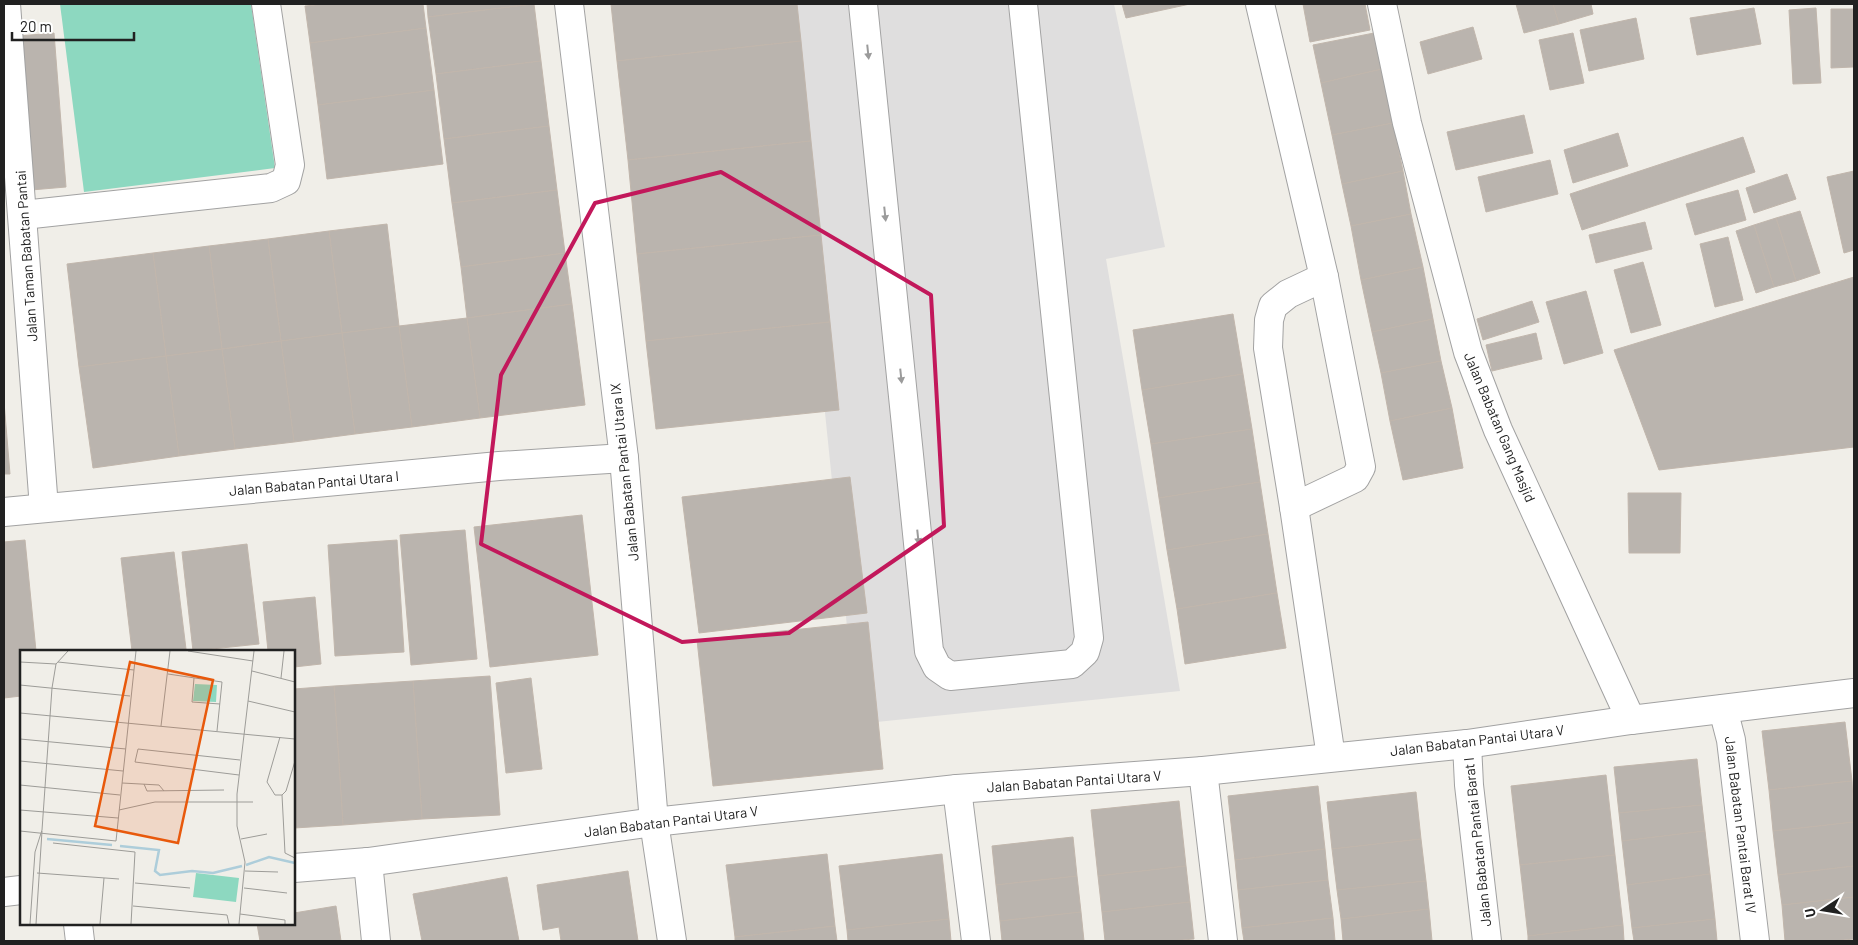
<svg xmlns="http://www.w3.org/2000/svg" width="1858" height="945" font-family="Barlow,sans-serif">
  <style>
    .residential { fill: #dfdede }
    .pitch { fill: #8dd8c0 }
    .building { fill: #bab4ae; stroke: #c1b6ac }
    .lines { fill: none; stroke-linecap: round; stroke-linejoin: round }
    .minor-casing { stroke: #a2a2a2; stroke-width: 30 }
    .minor { stroke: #fff; stroke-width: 28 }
    .oneway { fill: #9b9b9b }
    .marked { fill: none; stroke: #c2185b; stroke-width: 4; stroke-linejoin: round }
    .labels { text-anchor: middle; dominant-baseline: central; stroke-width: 4; stroke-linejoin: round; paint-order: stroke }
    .street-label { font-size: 14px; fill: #212121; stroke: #fff }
    .inset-river { fill: none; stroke: #adcdda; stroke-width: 2.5 }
    .inset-road { fill: none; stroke: #9d9c98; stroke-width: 1 }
    .view { fill: #e8590c; fill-opacity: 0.15; stroke: #e8590c; stroke-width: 2.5 }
    .inset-edge { fill: none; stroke: #212121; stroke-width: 2.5 }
  </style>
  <rect width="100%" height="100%" fill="#f0eee8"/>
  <path class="residential" d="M783 4H1114L1165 247 1106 259 1180 691 857 724Z"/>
  <path class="pitch" d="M60 4H251L275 168 84 192Z"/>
  <g class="building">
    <path d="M325 4H423L426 28 310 43 305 6Z"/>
    <path d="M427 4H534L428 17Z"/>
    <path d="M534 4 541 61 436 74 428 17Z"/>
    <path d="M611 4H797L801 41 617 61Z"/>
    <path d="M1122 4H1190L1126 18Z"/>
    <path d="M1303 4H1365L1370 30 1310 42Z"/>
    <path d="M1516 4H1553L1559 24 1524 33Z"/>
    <path d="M1553 4H1591L1593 14 1559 24Z"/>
    <path d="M1754 8 1761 44 1697 55 1690 18Z"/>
    <path d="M1816 8 1821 83 1793 84 1789 10Z"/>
    <path d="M1831 9H1853V67L1831 68Z"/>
    <path d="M1636 18 1644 59 1589 71 1580 30Z"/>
    <path d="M1473 27 1482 59 1428 74 1420 42Z"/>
    <path d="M426 28 434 90 318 105 310 43Z"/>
    <path d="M54 33 66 187 31 190 19 36Z"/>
    <path d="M1374 33 1382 69 1321 83 1313 45Z"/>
    <path d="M1573 33 1584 83 1550 90 1539 40Z"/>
    <path d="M801 41 811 141 628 160 617 61Z"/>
    <path d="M541 61 549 126 444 139 436 74Z"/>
    <path d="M1382 69 1393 123 1332 135 1321 83Z"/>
    <path d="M434 90 443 164 327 179 318 105Z"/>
    <path d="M1524 115 1533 153 1456 170 1447 132Z"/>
    <path d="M1393 123 1403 171 1342 184 1332 135Z"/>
    <path d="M549 126 557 190 452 203 444 139Z"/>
    <path d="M1618 133 1628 166 1573 183 1564 150Z"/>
    <path d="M1743 137 1755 172 1582 230 1570 194Z"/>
    <path d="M811 141 821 235 637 254 628 160Z"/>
    <path d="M1550 160 1558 194 1486 212 1478 177Z"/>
    <path d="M1403 171 1411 214 1351 226 1342 184Z"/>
    <path d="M1854 171V250L1844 253 1827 177Z"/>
    <path d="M1787 174 1796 199 1754 213 1746 188Z"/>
    <path d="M557 190 565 253 461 267 452 203Z"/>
    <path d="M1738 190 1746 220 1695 235 1686 204Z"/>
    <path d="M1800 211 1820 273 1796 281 1776 218Z"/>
    <path d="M1411 214 1423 267 1361 280 1351 226Z"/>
    <path d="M1776 218 1796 281 1774 287 1754 225Z"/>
    <path d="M1645 222 1652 249 1596 263 1589 235Z"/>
    <path d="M387 224 399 326 342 333 329 231Z"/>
    <path d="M1754 225 1774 287 1756 293 1736 231Z"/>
    <path d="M329 231 342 333 281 341 268 239Z"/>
    <path d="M821 235 830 322 646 341 637 254Z"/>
    <path d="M1728 237 1743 300 1715 307 1700 244Z"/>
    <path d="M268 239 281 341 222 349 209 246Z"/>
    <path d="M209 246 222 349 166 356 153 253Z"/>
    <path d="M153 253 166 356 79 367 67 264Z"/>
    <path d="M565 253 572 304 467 318 461 267Z"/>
    <path d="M1643 262 1661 325 1631 333 1614 270Z"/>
    <path d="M1423 267 1433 319 1372 332 1361 280Z"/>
    <path d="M1854 277V447L1659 470 1614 350Z"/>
    <path d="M1586 291 1603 353 1564 364 1546 302Z"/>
    <path d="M1532 301 1539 322 1483 340 1477 319Z"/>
    <path d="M572 304 585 405 480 418 467 318Z"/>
    <path d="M1233 314 1243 374 1142 390 1133 330Z"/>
    <path d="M467 318 480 418 412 427 399 326Z"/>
    <path d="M1433 319 1441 361 1381 373 1372 332Z"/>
    <path d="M830 322 839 410 656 429 646 341Z"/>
    <path d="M399 326 412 427 355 434 342 333Z"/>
    <path d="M342 333 355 434 294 442 281 341Z"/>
    <path d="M1536 333 1542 359 1492 371 1486 345Z"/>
    <path d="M281 341 294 442 235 449 222 349Z"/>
    <path d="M222 349 235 449 179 456 166 356Z"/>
    <path d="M166 356 179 456 93 468 79 367Z"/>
    <path d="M1441 361 1452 408 1390 421 1381 373Z"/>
    <path d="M1243 374 1252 429 1151 444 1142 390Z"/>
    <path d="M4 402 10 474H4Z"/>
    <path d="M1452 408 1463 468 1403 480 1390 421Z"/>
    <path d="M1252 429 1260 482 1159 498 1151 444Z"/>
    <path d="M850 477 867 613 699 633 682 497Z"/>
    <path d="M1260 482 1268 534 1167 550 1159 498Z"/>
    <path d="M1628 493H1681L1680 553H1629Z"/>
    <path d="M582 515 598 655 490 667 474 527Z"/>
    <path d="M465 530 477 659 411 665 400 535Z"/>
    <path d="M1268 534 1277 593 1177 609 1167 550Z"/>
    <path d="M25 540 36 651H21V696L4 698V542Z"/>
    <path d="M397 540 404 652 335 656 328 545Z"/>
    <path d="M247 544 259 644 193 651 182 552Z"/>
    <path d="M174 552 186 649 169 651H132L121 558Z"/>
    <path d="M1277 593 1286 648 1185 664 1177 609Z"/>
    <path d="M315 597 321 664 294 667V651H268L263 602Z"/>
    <path d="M868 622 883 769 713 786 697 640Z"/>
    <path d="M490 676 500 815 422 819 413 681Z"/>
    <path d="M531 678 542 769 506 773 496 683Z"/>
    <path d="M413 681 422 819 343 825 334 686Z"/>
    <path d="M334 686 343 825 294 828V689Z"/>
    <path d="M1845 722 1852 781 1769 790 1762 731Z"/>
    <path d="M1697 759 1702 805 1619 813 1614 767Z"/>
    <path d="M1606 775 1615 855 1520 865 1511 786Z"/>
    <path d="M1852 781 1854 822 1773 831 1769 790Z"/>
    <path d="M1318 786 1325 849 1235 860 1228 796Z"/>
    <path d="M1416 792 1421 839 1332 849 1327 802Z"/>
    <path d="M1179 801 1186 866 1098 876 1091 810Z"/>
    <path d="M1702 805 1705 831 1622 841 1619 813Z"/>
    <path d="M1854 822V866L1778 875 1773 831Z"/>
    <path d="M1705 831 1710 874 1627 885 1622 841Z"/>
    <path d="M1073 837 1077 876 996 885 992 846Z"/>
    <path d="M1421 839 1426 881 1337 890 1332 849Z"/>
    <path d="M1325 849 1328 880 1238 890 1235 860Z"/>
    <path d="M827 854 835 926 735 937 726 865Z"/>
    <path d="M942 854 949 919 847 930 839 866Z"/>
    <path d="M1615 855 1623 925 1528 936 1520 865Z"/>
    <path d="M1186 866 1190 902 1102 912 1098 876Z"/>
    <path d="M1854 866V897L1782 905 1778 875Z"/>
    <path d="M628 871 638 941H561L559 927 543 930 537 885Z"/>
    <path d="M1710 874 1715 919 1632 928 1627 885Z"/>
    <path d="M1077 876 1081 912 1000 921 996 885Z"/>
    <path d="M507 877 519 941H422L413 894Z"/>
    <path d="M1328 880 1333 918 1242 928 1238 890Z"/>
    <path d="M1426 881 1429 909 1341 919 1337 890Z"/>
    <path d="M1854 897V939L1833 941H1785L1782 905Z"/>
    <path d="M1190 902 1194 939 1171 941H1105L1102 912Z"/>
    <path d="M336 906 341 941H260L257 924H294V913Z"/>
    <path d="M1429 909 1432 941H1343L1341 919Z"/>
    <path d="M1081 912 1084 941H1002L1000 921Z"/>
    <path d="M1333 918 1335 941H1244L1242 928Z"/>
    <path d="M949 919 951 941H848L847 930Z"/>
    <path d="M1715 919 1717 941H1634L1632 928Z"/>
    <path d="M1623 925 1624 941H1528V936Z"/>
    <path d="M835 926 837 941H735V937Z"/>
  </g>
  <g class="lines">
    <g class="minor-casing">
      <g id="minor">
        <path d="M6 4 44 508"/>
        <path d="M569 4 624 458 654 822 672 941"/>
        <path d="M863 4 929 651 937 667 950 676 1072 664 1085 652 1089 638 1023 4"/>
        <path d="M1260 4 1324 277 1361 467 1355 478 1294 507"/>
        <path d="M1382 4 1407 123 1468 352 1498 430 1631 720"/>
        <path d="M23 215 271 188 286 181 290 165 266 4"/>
        <path d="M1324 277 1288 294 1273 306 1269 320 1268 348 1294 507 1331 757"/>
        <path d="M4 512 499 466 624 458"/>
        <path d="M1723 709 1731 740 1755 941"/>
        <path d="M1467 744 1469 785 1487 941"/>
        <path d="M1203 771 1223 941"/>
        <path d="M957 789 976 941"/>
        <path d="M368 862 376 941"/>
        <path d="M294 868 368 862 654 822 957 789 1203 771 1467 744 1631 720 1854 693"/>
        <path d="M4 892 21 890"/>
        <path d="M78 924 80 941"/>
      </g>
    </g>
    <use href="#minor" class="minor"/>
  </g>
  <defs><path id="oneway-solid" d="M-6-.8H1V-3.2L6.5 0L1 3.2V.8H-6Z" transform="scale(1.25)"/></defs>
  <g class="oneway">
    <use href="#oneway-solid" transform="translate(868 52) rotate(84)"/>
    <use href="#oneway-solid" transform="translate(885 214) rotate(84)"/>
    <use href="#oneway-solid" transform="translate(901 376) rotate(84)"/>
    <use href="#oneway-solid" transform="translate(918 537) rotate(84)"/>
  </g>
  <path class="marked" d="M721 172 931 295 944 526 789 633 682 642 481 544 501 375 595 203Z"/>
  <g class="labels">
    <g class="street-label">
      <text transform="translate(26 256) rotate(-94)">Jalan Taman Babatan Pantai</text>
      <text transform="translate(1500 427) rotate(67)">Jalan Babatan Gang Masjid</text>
      <text transform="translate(624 472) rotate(-96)">Jalan Babatan Pantai Utara IX</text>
      <text transform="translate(314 483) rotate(-5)">Jalan Babatan Pantai Utara I</text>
      <text transform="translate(1477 740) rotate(-7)">Jalan Babatan Pantai Utara V</text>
      <text transform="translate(1074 781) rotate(-4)">Jalan Babatan Pantai Utara V</text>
      <text transform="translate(671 821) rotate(-7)">Jalan Babatan Pantai Utara V</text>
      <text transform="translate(1741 825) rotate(83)">Jalan Babatan Pantai Barat IV</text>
      <text transform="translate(1477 842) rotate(-96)">Jalan Babatan Pantai Barat I</text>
    </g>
  </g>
  <g transform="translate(20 650)">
    <rect width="275" height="275" fill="#f0eee8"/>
    <path d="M175 34 197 35 196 52 173 51ZM176 223 219 228 216 252 173 247Z" fill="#8dd8c0"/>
    <path class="inset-river" d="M27 189 92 195M100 196 139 200 135 221 140 225 172 221 193 223 222 216M226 215 249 207 275 213"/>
    <path class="inset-road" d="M168 1 233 11M0 12 36 14M38 12 114 20M232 21 275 32M148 24 202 32 197 81M174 28 172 52 200 54M261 28 264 1M0 35 110 46M228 51 275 62M0 63 275 89M141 76 150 1M260 87 247 132 255 145H262L266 141 275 111M0 89 106 99M0 111 103 121M219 125 115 112 118 99 220 110M102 133 139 135 144 141M124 134 127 141 204 140M0 135 100 145M262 145 265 203 275 208M0 160 98 168M99 160 135 152H233M0 181 96 191 116 1M221 189 247 184M33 193 115 202 111 274M225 221 258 222M17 223 99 229M115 233 170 238M224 238 267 243M113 256 207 265 209 274M220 264 265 270V274M10 274 15 202 22 180 32 38 36 14 48 1M16 274 22 181M80 274 84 228M219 274 225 212 217 176V144L234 1"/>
    <path class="view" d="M110 12 193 30 158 193 75 176Z"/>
    <rect width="275" height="275" class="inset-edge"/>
  </g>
  <rect width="1858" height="945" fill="none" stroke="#212121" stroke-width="10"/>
  <g transform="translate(1823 910) rotate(258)" stroke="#ffffff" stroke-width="4" paint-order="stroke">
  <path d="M0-4L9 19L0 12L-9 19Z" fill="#212121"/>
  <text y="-8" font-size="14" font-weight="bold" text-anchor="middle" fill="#212121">U</text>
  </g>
  <path d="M12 32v8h122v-8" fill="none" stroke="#212121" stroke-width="2.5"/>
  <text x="20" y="32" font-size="15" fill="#212121" stroke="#ffffff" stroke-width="4" paint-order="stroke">20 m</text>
</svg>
